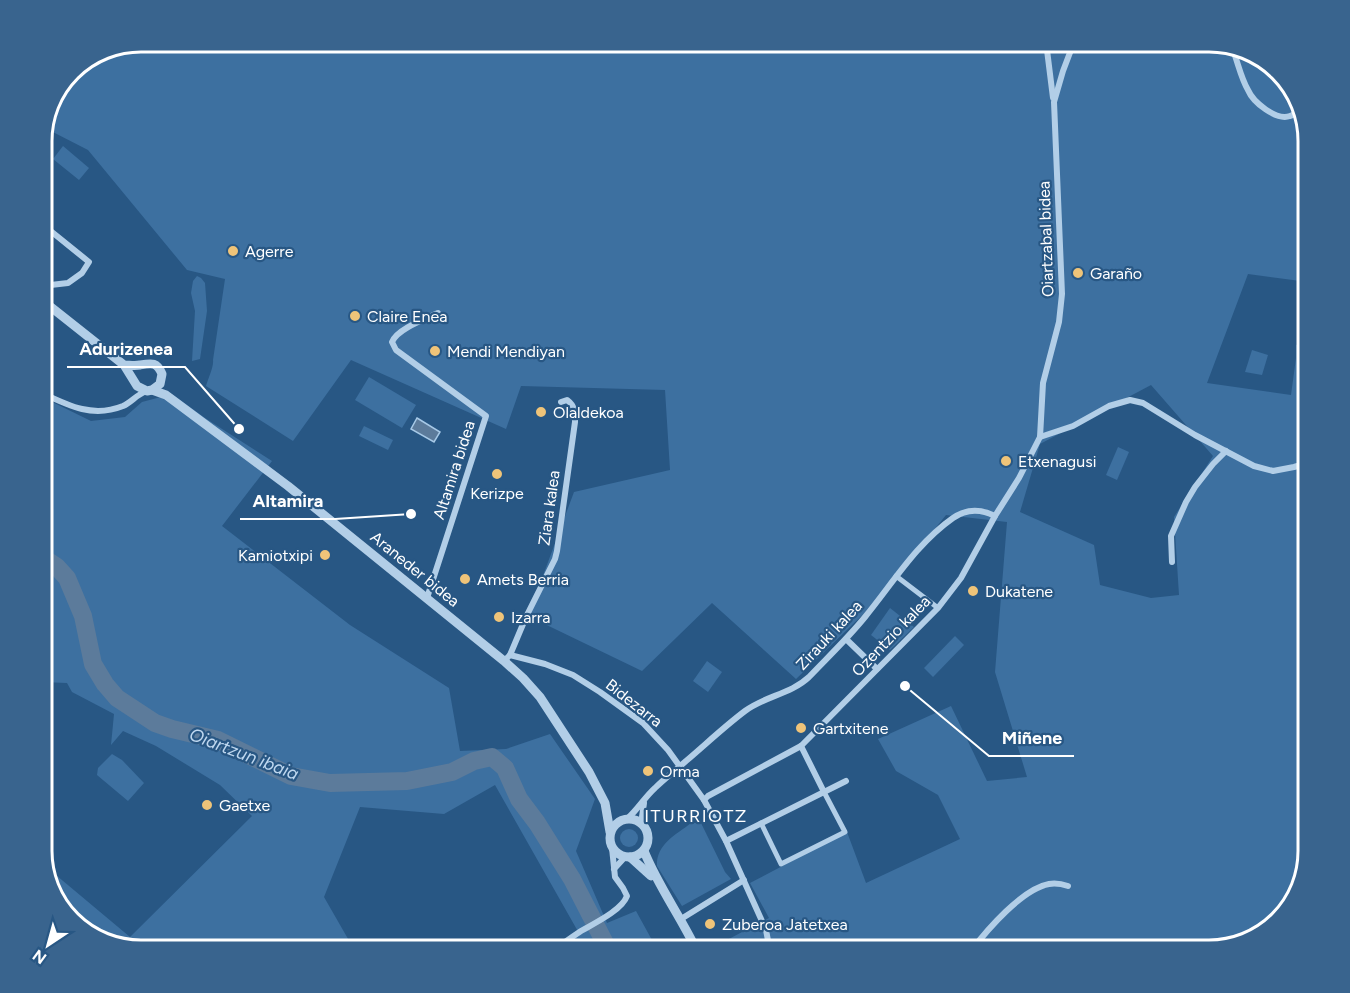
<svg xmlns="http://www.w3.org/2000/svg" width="1350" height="993" font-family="Figtree,sans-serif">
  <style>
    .green { fill: #3d70a0; fill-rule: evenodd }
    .water { fill: #5c7b9b; stroke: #a7c9e7; stroke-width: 1.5 }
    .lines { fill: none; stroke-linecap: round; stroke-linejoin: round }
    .river { stroke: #5c7b9b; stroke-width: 18 }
    .pedestrian { stroke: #b2cee7; stroke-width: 5 }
    .minor { stroke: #b2cee7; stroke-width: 6 }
    .tertiary { stroke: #b2cee7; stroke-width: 9 }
    .poi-dot { fill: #efc479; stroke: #285784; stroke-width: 2 }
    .labels { text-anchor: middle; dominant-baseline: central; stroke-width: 4.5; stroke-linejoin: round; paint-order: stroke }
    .street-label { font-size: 16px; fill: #fff; stroke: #285784 }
    .poi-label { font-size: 16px; fill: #fff; stroke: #285784; text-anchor: start }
    .water-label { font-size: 18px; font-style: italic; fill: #bed7ef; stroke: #285784 }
    .neighbourhood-label { font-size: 18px; letter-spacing: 1.5px; fill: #fff; stroke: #285784 }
    .rim { fill: none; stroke: #fff; stroke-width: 3 }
    .leader { fill: none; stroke: #fff; stroke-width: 2 }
    .callout-dot { fill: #fff; stroke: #285784; stroke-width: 2 }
    .callout-label { font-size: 18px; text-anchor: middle; font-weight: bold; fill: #fff; stroke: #285784; stroke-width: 4.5; stroke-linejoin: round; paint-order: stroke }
  </style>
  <rect width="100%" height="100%" fill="#285784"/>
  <g class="green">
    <path d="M141 42H1209L1269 62 1298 97 1308 141V282L1248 274 1207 383 1291 395 1296 358V345L1308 341V852L1288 912 1253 941 1209 951H706L769 918 750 883 847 832 866 883 960 839 938 795 896 771 878 739 951 706 987 781 1027 777 995 672 1007 522 946 515 877 601 796 679 712 603 642 671 528 616 574 492 670 470 665 390 521 386 506 429 351 360 293 441 206 386C208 379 214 366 213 360L225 279 187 270 88 150 45 128 76 67ZM1151 385 1213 456 1174 517 1179 595 1151 598 1100 585 1094 545 1020 512 1040 444Z"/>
    <path d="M63 146 89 168 79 180 53 159Z"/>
    <path d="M197 276 201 278 205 283 207 311 200 359 192 361 195 311 191 293 193 281Z"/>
    <path d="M1252 350 1268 355 1262 375 1245 372Z"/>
    <path d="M369 377 416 405 402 428 355 400Z"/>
    <path d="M172 394 205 418 272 461 222 526 350 625 449 688 460 751 506 749 550 734 595 799 576 851 607 923 636 911 658 951H558L580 935 495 785 444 814 360 807 324 897 355 951H141L81 931 55 901 44 865 130 937 252 816 220 785 156 746 123 731 111 745 114 714 72 692 67 683 42 682V397L91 421 125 417 142 402Z"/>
    <path d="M364 426 393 440 388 450 359 436Z"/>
    <path d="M1118 447 1129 452 1117 480 1106 475Z"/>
    <path d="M890 608 914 627 890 650 871 635Z"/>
    <path d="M955 636 964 645 933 677 924 668Z"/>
    <path d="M707 661 722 672 708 692 693 681Z"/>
    <path d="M112 754 122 760 144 783 128 801 97 775 98 768Z"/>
    <path d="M691 823H701L725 872 731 879 682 906 657 866C656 844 676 835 691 823Z"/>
    <circle cx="629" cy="838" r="9"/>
  </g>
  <path class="water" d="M417 418 440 432 434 442 411 429Z"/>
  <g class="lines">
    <path class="river" d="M42 557 57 567 67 578 83 616 93 664 105 684 117 698 155 723 172 729 218 740 291 776 330 783 407 781 452 772 474 761 492 757 505 768 519 799 537 823 572 879 609 951"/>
    <g class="pedestrian">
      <path d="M896 576 938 608"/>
      <path d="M761 823 781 864 845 832 824 792"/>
    </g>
    <g class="minor">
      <path d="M1046 42 1053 98"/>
      <path d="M1233 50C1238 63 1241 78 1248 90 1253 102 1276 121 1290 116 1295 115 1297 111 1300 107"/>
      <path d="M42 286 68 283 82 273 89 262 42 224"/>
      <path d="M42 393C69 406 93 418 123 406 132 402 137 394 147 391"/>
      <path d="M1040 437 1073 426 1109 406 1130 400 1143 403 1195 435 1254 466 1273 471 1294 467 1308 463"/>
      <path d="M1172 562 1171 536 1186 502 1195 487 1213 464 1226 451"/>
      <path d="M427 598 486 416 396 350 392 342C397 329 425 319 438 313"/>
      <path d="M846 639 877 669"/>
      <path d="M510 655 526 617 555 559 557 551 575 422C575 412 575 406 567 400L561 402"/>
      <path d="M504 661 510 655 545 664 573 675 600 692 643 723 668 750 704 800 726 841 766 930 770 951"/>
      <path d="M801 746 824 792"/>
      <path d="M704 800 708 796 801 746 938 608 961 578 995 516 1019 478 1040 437 1043 383 1059 322 1062 294 1054 102 1063 71 1074 42"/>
      <path d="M644 803 642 817 645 827"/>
      <path d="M628 818C638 809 645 797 655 788 665 778 676 770 686 761 706 744 725 726 745 711 765 696 791 694 809 677 828 657 848 638 865 617 893 583 916 544 953 518 966 509 981 509 995 516"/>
      <path d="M726 841 846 781"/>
      <path d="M614 869 625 857"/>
      <path d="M681 919 744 880"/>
      <path d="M553 951C562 944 572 937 581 931 595 923 622 910 627 896L623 888 615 877 612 848"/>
      <path d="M971 951C987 930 1022 889 1049 884 1055 883 1062 884 1068 886"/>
    </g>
    <g class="tertiary">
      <path d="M42 300 124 365 137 386 147 391 152 390 160 384 162 374C157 362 152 363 140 365 135 366 129 365 124 365"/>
      <path d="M152 390 166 395 288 486 504 661 523 678 540 697 589 772 605 803 610 832"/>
      <circle cx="629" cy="838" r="19"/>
      <path d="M644 851C658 886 681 917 697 951"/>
      <path d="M630 857 651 876"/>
    </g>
  </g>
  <g class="poi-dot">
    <circle cx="233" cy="251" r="6"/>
    <circle cx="1078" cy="273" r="6"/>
    <circle cx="355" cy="316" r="6"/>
    <circle cx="435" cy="351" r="6"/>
    <circle cx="541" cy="412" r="6"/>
    <circle cx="1006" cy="461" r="6"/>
    <circle cx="497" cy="474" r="6"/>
    <circle cx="325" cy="555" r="6"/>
    <circle cx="465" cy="579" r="6"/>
    <circle cx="973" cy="591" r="6"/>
    <circle cx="499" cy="617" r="6"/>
    <circle cx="801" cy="728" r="6"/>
    <circle cx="648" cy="771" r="6"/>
    <circle cx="207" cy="805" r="6"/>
    <circle cx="710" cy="924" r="6"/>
  </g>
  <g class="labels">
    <g class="street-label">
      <text transform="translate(1046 239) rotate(-92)">Oiartzabal bidea</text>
      <text transform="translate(454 470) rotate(-72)">Altamira bidea</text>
      <text transform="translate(549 508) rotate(-82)">Ziara kalea</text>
      <text transform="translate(415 569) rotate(39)">Araneder bidea</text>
      <text transform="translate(829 635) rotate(-47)">Zirauki kalea</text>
      <text transform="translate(891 636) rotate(-46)">Ozentzio kalea</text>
      <text transform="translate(634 703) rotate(38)">Bidezarra</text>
    </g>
    <g class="poi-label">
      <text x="245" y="251">Agerre</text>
      <text x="1090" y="273">Garaño</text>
      <text x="367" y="316">Claire Enea</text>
      <text x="447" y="351">Mendi Mendiyan</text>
      <text x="553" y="412">Olaldekoa</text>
      <text x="1018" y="461">Etxenagusi</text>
      <text x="497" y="493" text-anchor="middle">Kerizpe</text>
      <text x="313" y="555" text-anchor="end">Kamiotxipi</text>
      <text x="477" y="579">Amets Berria</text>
      <text x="985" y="591">Dukatene</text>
      <text x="511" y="617">Izarra</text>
      <text x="813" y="728">Gartxitene</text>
      <text x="660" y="771">Orma</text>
      <text x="219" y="805">Gaetxe</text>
      <text x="722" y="924">Zuberoa Jatetxea</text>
    </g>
    <g class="water-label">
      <text transform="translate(244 754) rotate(21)">Oiartzun ibaia</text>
    </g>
    <g class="neighbourhood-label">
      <text x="696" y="816">ITURRIOTZ</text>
    </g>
  </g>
  <path d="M0 0H1350V993H0ZM141 52H1209A89 89 0 0 1 1298 141V851A89 89 0 0 1 1209 940H141A89 89 0 0 1 52 851V141A89 89 0 0 1 141 52Z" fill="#39648e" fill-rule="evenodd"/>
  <path class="rim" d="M141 52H1209A89 89 0 0 1 1298 141V851A89 89 0 0 1 1209 940H141A89 89 0 0 1 52 851V141A89 89 0 0 1 141 52Z"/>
  <path class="leader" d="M239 429L185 367H67M411 514L335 519H240M905 686L989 756H1074"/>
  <g class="callout-dot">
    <circle cx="239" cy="429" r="6"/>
    <circle cx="411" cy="514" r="6"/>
    <circle cx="905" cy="686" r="6"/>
  </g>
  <g class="callout-label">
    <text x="126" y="355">Adurizenea</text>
    <text x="288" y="507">Altamira</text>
    <text x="1032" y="744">Miñene</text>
  </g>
  <g transform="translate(48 945) rotate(216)" stroke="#285784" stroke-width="4.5" paint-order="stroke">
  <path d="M0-4.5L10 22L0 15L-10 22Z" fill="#ffffff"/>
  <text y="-9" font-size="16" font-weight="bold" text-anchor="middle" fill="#ffffff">N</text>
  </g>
</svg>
